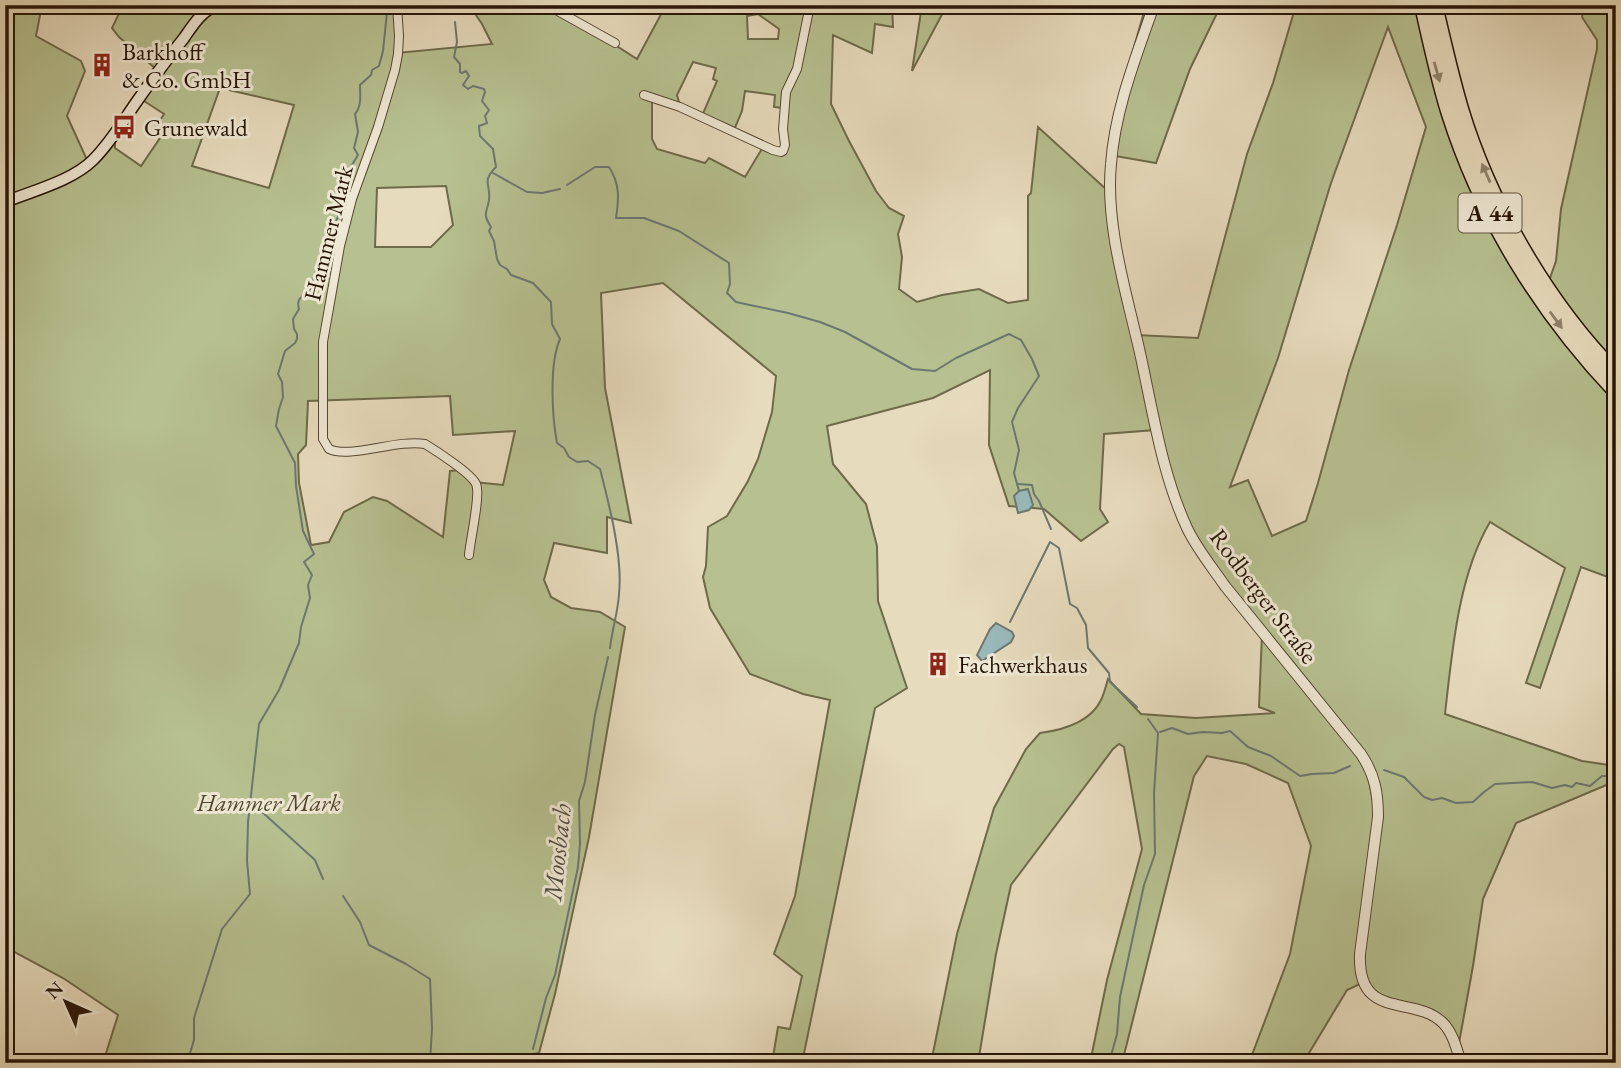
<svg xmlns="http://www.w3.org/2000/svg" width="1621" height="1068" font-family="'EB Garamond',serif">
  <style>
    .green { fill: #b7c090; stroke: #6e6a4a; stroke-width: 2; fill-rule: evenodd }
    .water { fill: #9ab9bb; stroke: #6c7772; stroke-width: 2 }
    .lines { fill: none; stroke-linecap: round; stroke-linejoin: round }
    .stream { stroke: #6c7772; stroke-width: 2 }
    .minor-casing { stroke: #564633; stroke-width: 10 }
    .tertiary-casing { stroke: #564633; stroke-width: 12 }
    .secondary-casing { stroke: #261505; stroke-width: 13 }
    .motorway-casing { stroke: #261505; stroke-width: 17 }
    .minor { stroke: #efe8d4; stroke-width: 8 }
    .tertiary { stroke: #efe8d4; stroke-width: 10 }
    .secondary { stroke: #efe8d4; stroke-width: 10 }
    .motorway { stroke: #e7dbbd; stroke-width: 14 }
    .oneway { fill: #90826a }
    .labels { text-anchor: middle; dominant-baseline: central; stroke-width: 6; stroke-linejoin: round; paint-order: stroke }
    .shield { fill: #efe8d4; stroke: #625443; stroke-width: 2 }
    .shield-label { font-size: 23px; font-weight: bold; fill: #261505 }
    .poi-label { font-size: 24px; fill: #261505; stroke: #efe8d4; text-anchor: start }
    .street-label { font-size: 24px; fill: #261505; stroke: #efe8d4 }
    .park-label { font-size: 24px; font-style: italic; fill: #52482f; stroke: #efe8d4 }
    .water-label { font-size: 26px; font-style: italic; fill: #4f4e45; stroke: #efe8d4 }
  </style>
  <rect width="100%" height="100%" fill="#e7dbbd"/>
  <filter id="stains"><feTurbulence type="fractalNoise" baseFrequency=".00286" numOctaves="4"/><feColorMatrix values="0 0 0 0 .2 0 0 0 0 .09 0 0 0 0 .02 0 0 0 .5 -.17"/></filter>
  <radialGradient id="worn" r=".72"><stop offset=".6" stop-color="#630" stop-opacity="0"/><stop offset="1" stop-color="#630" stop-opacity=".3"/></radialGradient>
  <g class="green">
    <path d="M5 5H42L36 36 81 61 85 71 67 116 87 160 112 134 156 69 119 37 112 28 123 5H204L203 11 228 7 297 11 395 7 397 53 492 44 482 24 469 5H553L637 59 666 5H892L893 27 875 24 872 53 833 35 831 104 849 141 876 191 889 208 904 216 898 234 902 257 899 289 917 302 942 295 979 289 1008 303 1028 300V196L1031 193 1038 127 1108 191 1155 430 1104 434 1100 509 1108 522 1081 541 1044 509 1009 506 989 445 990 370 933 398 827 426 833 464 866 504 877 546 878 601 907 688 875 708 802 1063H772L778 1027 790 1029 802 976 774 954 795 896 830 700 803 694 750 674 710 608 703 577 706 566 708 527 727 516 748 481 758 459 772 412 776 376 663 283 601 293 605 388 631 523 607 517V553L554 543 544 580 551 597 571 608 600 612 625 627 589 837 555 994 539 1053 504 1059 492 1063 489 1055 462 1063H103L118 1015 63 978 5 947ZM758 14 779 29 778 39H748L747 16ZM693 62 716 68 713 79 717 81 702 116 680 106 677 95ZM220 88 294 105 269 188 192 166ZM745 91 775 95 774 107 782 108 781 150 734 130 742 111ZM141 99 164 114 154 130 162 135 141 166 115 148V140ZM652 101 680 109 763 147 745 177 709 158 705 163 657 149 652 139ZM446 186 453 225 431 247H375L377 188ZM450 396 453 435 515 431 503 485 474 482 460 470 450 471 443 537 387 501 373 497 344 512 329 542 311 545 299 483 298 454 306 445 308 401Z"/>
    <path d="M922 5H947L912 71Z"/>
    <path d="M1146 5H1221L1190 69 1156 163 1115 156 1123 86Z"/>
    <path d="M1296 5H1418L1484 213 1510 264 1540 306 1556 261 1561 209 1597 49V40L1582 17 1584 5H1616V580L1581 567 1540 688 1526 683 1565 568 1490 522C1458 576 1452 653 1445 714L1582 761 1616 766V781L1516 823 1483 899 1473 966 1459 1043 1441 1016 1400 1003 1377 993 1368 983 1363 972 1380 786 1203 554 1175 496 1137 335 1198 338 1247 154 1273 83ZM1388 27 1426 127 1397 225 1349 370 1318 483 1306 521 1272 536 1248 480 1230 487 1278 358 1331 183Z"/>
    <path d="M1262 634 1359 757 1367 771 1375 811 1356 960V970L1360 984 1347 990 1303 1063H1249L1290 954 1311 846 1288 783 1246 764 1207 756 1194 776 1122 1063H1090L1107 980 1142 849 1124 747 1119 744 1113 749 1011 885 996 954 978 1063H931L957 934 994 808 1026 749 1040 733C1063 730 1090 723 1101 700 1104 694 1106 686 1108 679L1141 714 1196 718 1275 713 1259 707Z"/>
  </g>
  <g class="water">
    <path d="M1028 489 1033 505 1029 510 1018 513 1014 496 1019 491Z"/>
    <path d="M996 623 1012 632 1014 636 1011 642 982 661 977 655 990 629Z"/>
  </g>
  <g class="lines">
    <g class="stream">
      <path d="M455 22 457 42 454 57 460 64V72L462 73 466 71 469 76 463 85 468 89 473 86 484 89 485 92 482 101 489 110 485 116 487 123 479 126 480 136 493 149 496 167C481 182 491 184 489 200 487 213 482 213 491 227L489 231 494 241 497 259 500 265 507 269 511 275 533 283 551 302 552 324 560 339C549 364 552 416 557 443L564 448 569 457 577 462 588 461 600 469C609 504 623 557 619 594 618 612 612 630 610 648"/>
      <path d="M493 173 527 192 542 193 560 189"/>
      <path d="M567 185 595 167H609C620 184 619 198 616 218H644L679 231 729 263 730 284 727 293 736 302 788 313 820 322 845 332 912 369 935 371 956 358 1009 334 1021 340 1032 359 1039 376 1018 408 1012 422 1019 450 1014 473 1019 491"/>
      <path d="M1018 484 1032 485 1034 494 1039 501 1051 529"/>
      <path d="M1010 622 1050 542 1059 548 1070 604 1077 608 1086 625 1088 648 1109 673 1110 682 1137 707"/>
      <path d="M1160 732 1172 728 1188 734 1203 732 1222 733 1230 731 1248 747 1271 756 1300 776 1312 774 1334 773 1350 766"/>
      <path d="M1384 770 1404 777 1424 797 1432 800 1442 798 1456 803 1473 802 1484 792 1495 784 1532 782 1552 788 1565 785 1572 787 1576 783 1590 786 1602 776H1613"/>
      <path d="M251 802 315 860 323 879"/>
      <path d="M343 896 360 922 369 945 406 964 430 979 432 1028 430 1063"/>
      <path d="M533 1049 546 998 555 975 578 867 580 844 579 801 585 782 595 715 608 657"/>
      <path d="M187 1063 194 1040V1018L222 929 250 894 247 861 248 822 259 724 279 690 299 643 301 627 310 598 308 585 312 575 304 562 314 554 303 531 296 486 295 463 276 426 279 409 283 397 282 382 278 374 285 351 295 343 297 339V334L294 329 293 319 299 309C295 295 307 296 312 286 314 280 313 275 317 270 328 254 336 255 330 235L338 217 340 203 347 189V173L358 155 354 148 358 132 355 114C362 106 360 95 360 85L371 75 372 70 379 66 383 51 387 12"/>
      <path d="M1109 1063 1117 1034 1120 997 1144 885 1155 854 1154 793 1158 733 1148 719"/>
    </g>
    <g class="minor-casing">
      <g id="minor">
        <path d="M397 5 399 36 398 54 395 70 378 127 352 199 340 246 323 342V439L329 449C350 459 397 439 425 444 435 450 472 474 476 484 481 494 470 541 469 555"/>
        <path d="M547 5 615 43"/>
        <path d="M644 95 680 107 773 150 781 152 783 151 785 145 783 129 786 92 797 69 810 5"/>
      </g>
    </g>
    <g class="tertiary-casing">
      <g id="tertiary">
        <path d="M1154 5C1136 57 1115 109 1111 164 1105 225 1127 295 1140 353 1153 412 1162 474 1187 528 1197 549 1212 567 1225 586L1361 754C1375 775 1378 793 1378 817L1360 954C1357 1022 1414 994 1443 1023 1453 1033 1457 1050 1461 1063"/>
        <path d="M1601 1063 1616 1053"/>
      </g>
    </g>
    <g class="secondary-casing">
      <g id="secondary">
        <path d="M256 5 298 7 344 5"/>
        <path d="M5 202C32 191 72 181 93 160 110 143 122 123 135 104 151 81 167 59 184 38 193 25 202 10 218 5"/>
      </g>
    </g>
    <g class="motorway-casing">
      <g id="motorway">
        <path d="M1422 5C1430 42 1438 79 1449 114 1482 218 1541 313 1616 392"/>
        <path d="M1435 5C1443 40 1451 75 1461 109 1489 202 1547 303 1616 373"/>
      </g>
    </g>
    <use href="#minor" class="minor"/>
    <use href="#tertiary" class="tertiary"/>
    <use href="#secondary" class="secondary"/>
    <use href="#motorway" class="motorway"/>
  </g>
  <defs><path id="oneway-solid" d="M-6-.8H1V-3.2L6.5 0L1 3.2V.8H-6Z" transform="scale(1.75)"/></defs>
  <g class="oneway">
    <use href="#oneway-solid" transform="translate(1437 72) rotate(74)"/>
    <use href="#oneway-solid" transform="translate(1486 173) rotate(-114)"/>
    <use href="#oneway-solid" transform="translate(1556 320) rotate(54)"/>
  </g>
  <defs>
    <g id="building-bare" transform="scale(1.89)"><path d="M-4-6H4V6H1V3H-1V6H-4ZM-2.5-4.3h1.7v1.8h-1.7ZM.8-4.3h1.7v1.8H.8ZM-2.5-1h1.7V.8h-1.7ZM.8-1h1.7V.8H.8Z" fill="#8f2418" stroke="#efe8d4" stroke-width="2.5" paint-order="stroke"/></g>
    <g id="bus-bare" transform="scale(1.89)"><path d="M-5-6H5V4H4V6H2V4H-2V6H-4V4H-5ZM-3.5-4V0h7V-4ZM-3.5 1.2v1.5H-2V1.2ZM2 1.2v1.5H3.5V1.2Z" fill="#8f2418" stroke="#efe8d4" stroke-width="2.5" paint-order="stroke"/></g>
  </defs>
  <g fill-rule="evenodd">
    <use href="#building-bare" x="102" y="65"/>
    <use href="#bus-bare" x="124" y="127"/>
    <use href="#building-bare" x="938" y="664"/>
  </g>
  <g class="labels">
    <rect class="shield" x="1458.5" y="193.5" width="63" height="39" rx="5"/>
    <g class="shield-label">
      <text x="1490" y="213">A 44</text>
    </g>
    <g class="poi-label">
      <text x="122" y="51">Barkhoff<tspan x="122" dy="28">&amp; Co. GmbH</tspan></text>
      <text x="144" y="127">Grunewald</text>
      <text x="958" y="664">Fachwerkhaus</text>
    </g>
    <g class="street-label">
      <text transform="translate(328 233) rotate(-76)">Hammer Mark</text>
      <text transform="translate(1264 596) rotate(53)">Rodberger Straße</text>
    </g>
    <g class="park-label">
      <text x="269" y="802">Hammer Mark</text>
    </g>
    <g class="water-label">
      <text transform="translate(557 852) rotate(-84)">Moosbach</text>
    </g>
  </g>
  <rect width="1621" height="1068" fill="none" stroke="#e7dbbd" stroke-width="28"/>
  <rect x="7" y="7" width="1607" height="1054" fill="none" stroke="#261505" stroke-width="3.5"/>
  <rect x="14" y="14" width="1593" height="1040" fill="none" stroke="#261505" stroke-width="2"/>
  <g transform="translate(66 1002) rotate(315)" stroke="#efe8d4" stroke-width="5" paint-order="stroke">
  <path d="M0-5L12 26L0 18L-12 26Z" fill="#261505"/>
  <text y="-10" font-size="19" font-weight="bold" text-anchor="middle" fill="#261505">N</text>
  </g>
  <rect width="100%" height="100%" filter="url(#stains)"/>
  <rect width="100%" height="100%" fill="url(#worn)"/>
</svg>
